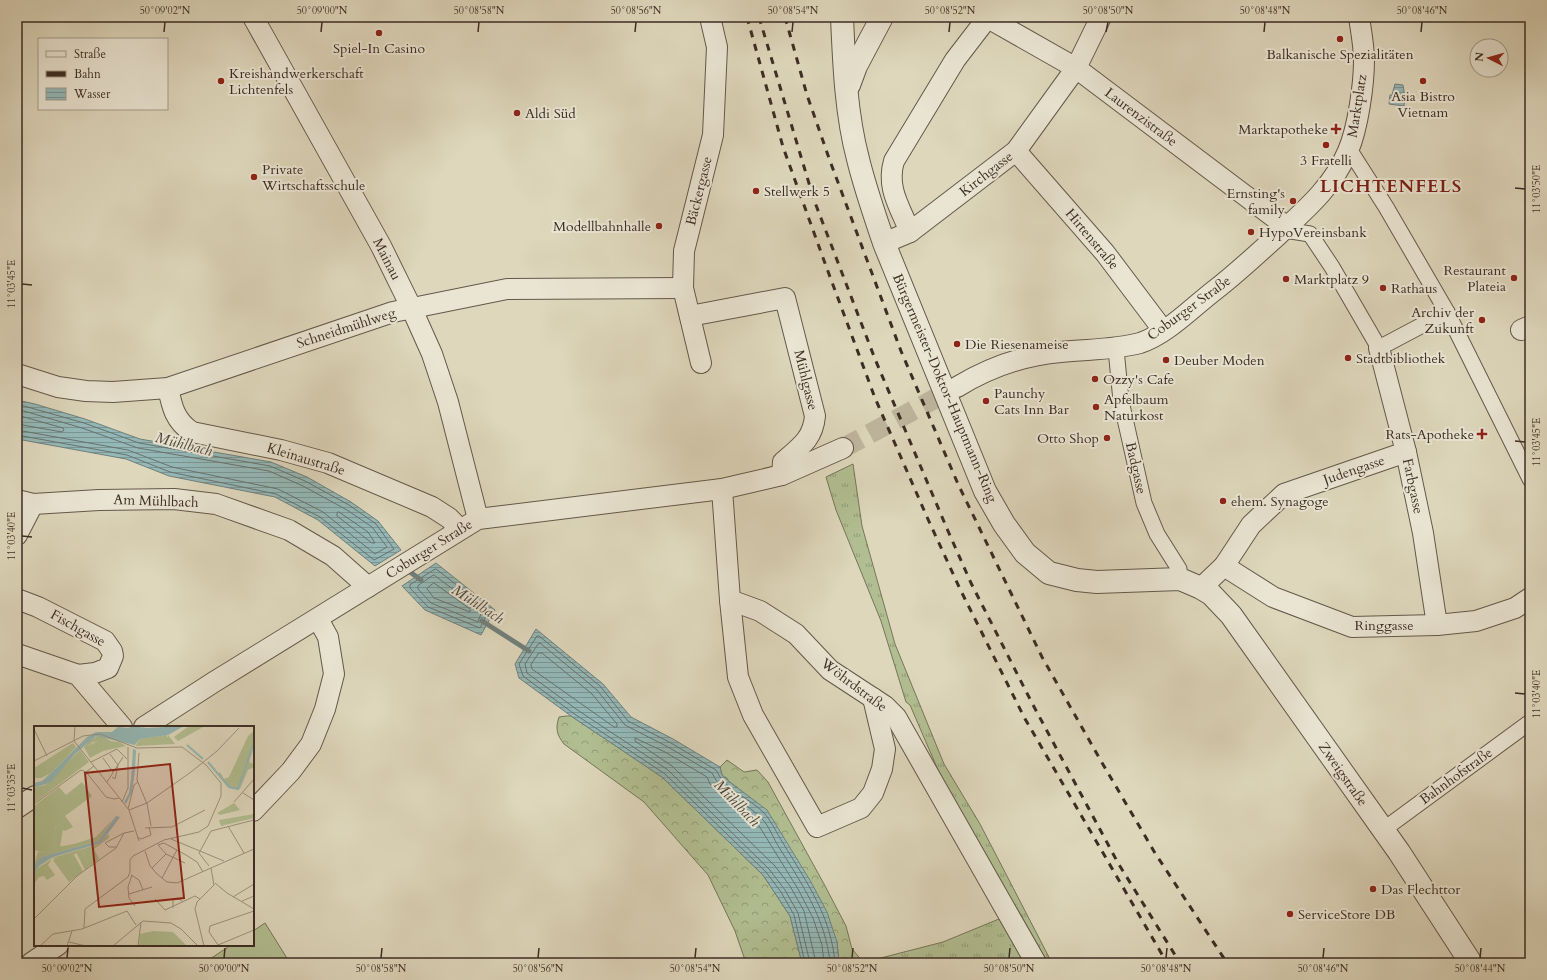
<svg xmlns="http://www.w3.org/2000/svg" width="1547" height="980" font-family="Cardo,serif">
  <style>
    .grass { fill: url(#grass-tufts); stroke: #76765a }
    .forest { fill: url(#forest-crowns); stroke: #76765a }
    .park { fill: #b1be91; stroke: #76765a }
    .water { fill: url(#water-rules); stroke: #71807c }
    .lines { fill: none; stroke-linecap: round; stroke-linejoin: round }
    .shore { stroke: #68726e; stroke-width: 1 }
    .stream { stroke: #71807c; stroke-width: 5 }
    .minor-tunnel { stroke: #beb59e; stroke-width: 20; stroke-dasharray: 20 10; stroke-linecap: butt }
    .pedestrian-casing { stroke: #64584a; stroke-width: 17 }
    .minor-casing { stroke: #64584a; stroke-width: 22 }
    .tertiary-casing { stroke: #64584a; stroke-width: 24 }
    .pedestrian { stroke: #eae5d3; stroke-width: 15 }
    .minor { stroke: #eae5d3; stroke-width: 20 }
    .tertiary { stroke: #eae5d3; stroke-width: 22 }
    .rail { stroke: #3c2d24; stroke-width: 3; stroke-dasharray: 7 7; stroke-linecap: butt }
    .ticks { fill: none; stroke: #3c2d24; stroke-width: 1.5 }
    .poi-dot { fill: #8f2418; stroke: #eae5d3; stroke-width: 1.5 }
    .labels { text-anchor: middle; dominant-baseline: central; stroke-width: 4; stroke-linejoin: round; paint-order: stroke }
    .poi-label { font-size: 14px; fill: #3c2d24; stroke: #eae5d3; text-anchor: start }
    .street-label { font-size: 14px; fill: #3c2d24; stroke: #eae5d3 }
    .water-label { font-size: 15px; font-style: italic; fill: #4e4941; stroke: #eae5d3 }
    .district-label { font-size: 18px; font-weight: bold; letter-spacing: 1px; fill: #7a1f14; stroke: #eae5d3 }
    .inset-river { fill: none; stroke: #94b8b7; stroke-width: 2 }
    .inset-road { fill: none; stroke: #9d937f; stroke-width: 1 }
    .view { fill: #8f2418; fill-opacity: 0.15; stroke: #8f2418; stroke-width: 2 }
    .inset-edge { fill: none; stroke: #3c2d24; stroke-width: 2 }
    .neatline { fill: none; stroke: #3c2d24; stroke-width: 1.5 }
    .ticks-label { font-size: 10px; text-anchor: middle; fill: #3c2d24 }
  </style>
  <defs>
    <pattern id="grass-tufts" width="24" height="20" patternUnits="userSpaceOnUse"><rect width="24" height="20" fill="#b1be91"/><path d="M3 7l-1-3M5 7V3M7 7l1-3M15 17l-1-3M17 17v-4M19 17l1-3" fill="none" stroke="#919b76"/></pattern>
    <pattern id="forest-crowns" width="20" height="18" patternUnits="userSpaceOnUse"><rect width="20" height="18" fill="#b1be91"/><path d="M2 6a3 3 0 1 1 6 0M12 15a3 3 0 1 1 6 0" fill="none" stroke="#919b76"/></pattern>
    <pattern id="water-rules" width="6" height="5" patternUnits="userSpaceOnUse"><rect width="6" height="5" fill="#94b8b7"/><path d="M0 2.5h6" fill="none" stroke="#7a9695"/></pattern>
  </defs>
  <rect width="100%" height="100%" fill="#ded7bc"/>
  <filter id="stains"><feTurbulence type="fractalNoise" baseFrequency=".005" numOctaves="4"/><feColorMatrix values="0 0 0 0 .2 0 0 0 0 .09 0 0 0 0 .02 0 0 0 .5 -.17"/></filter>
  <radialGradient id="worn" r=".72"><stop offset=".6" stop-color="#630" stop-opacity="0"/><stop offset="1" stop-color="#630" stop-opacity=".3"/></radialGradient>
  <g class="grass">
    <path d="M853 464 862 526 895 644 944 764 980 824 1052 963H1044L938 770 910 705 906 702 881 621 836 510 826 477Z"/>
    <path d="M999 919 1026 963H872L873 960 943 942Z"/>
  </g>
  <g class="forest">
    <path d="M566 716H571L662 777 763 875 790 916 802 963H746L735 931 708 875 644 802 564 744C557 735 555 729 559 717Z"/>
    <path d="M727 760 744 772 757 770 768 782 824 884 846 926 852 949 864 963H839L837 942 757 803 731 783 722 775 720 767Z"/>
  </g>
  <path class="park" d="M265 923 290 963H204L231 945H253V931Z"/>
  <g class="water">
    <path d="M1395 84 1403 85 1405 97 1404 106 1389 104 1390 95H1392Z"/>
    <path d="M17 400 35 404 85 419 140 439 271 462 307 477 351 502 378 521 401 550 375 566 318 520 275 497 169 476 126 459 17 439Z"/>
    <path d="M436 563 495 610 481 635 425 610 402 586Z"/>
    <path d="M536 629 603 684 631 717 673 739 720 767 722 775 731 783 767 810 811 882 827 912 837 942 839 963H802L790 916 763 875 662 777 571 716 519 678 515 664Z"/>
  </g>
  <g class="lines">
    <g class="shore">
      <path d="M17 404 84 423 139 443 270 466 305 481 349 505 376 524 394 549 374 560 320 517 276 494 170 472 127 455 17 435"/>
      <path d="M17 409 82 428 138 448 269 471 303 486 347 510 372 527 387 547 375 554 323 512 278 489 172 467 128 450 17 430"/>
      <path d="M17 415 63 428 64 430 62 432 17 424"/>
      <path d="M339 512 368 532 375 543H372L337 516V513Z"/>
      <path d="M436 569 489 610 480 628 428 607 410 588V585Z"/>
      <path d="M434 575 482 611 478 622 431 603 418 589V586Z"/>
      <path d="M434 583 470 609V612L434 598 427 589Z"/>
      <path d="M539 653H542L592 694 617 724V727H614L532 669 531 665Z"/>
      <path d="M805 963 794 915 781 892 766 872 665 774 573 713 523 676 519 664 537 636H539L600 686 628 721 671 743 716 770C725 790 748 797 763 812 771 820 777 834 783 843 807 883 831 916 835 963"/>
      <path d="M810 963 798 913 785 890 769 869 668 770 576 709 527 673 525 664 538 644 540 643 597 690 625 725 668 747 712 773C721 793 744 801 759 816 767 822 772 835 777 844 800 881 826 918 830 963"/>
      <path d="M816 963 804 911 790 886 775 866 672 766 635 741V738L665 752 707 777 710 784 721 794 756 821 798 889 813 918 822 945 824 963"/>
    </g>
    <g class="stream">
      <path d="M406 569 421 580"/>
      <path d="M482 621 529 651"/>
    </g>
    <path class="minor-tunnel" d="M843 448 957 387"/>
    <g class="pedestrian-casing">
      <g id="pedestrian">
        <path d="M1349 149 1386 207 1447 312 1530 479"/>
        <path d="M1287 227 1291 231 1310 234 1332 267 1379 348 1447 312"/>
        <path d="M1116 349 1121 401 1144 503 1157 534 1179 569 1180 579"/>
        <path d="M1383 830 1530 722"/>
      </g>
    </g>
    <g class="minor-casing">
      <g id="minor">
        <path d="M253 17 381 246 411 307 432 354 448 402 478 519"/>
        <path d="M988 18 1076 68 1287 227"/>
        <path d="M1016 151 1105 253 1163 330"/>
        <path d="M910 232C900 207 886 188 894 161L955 60 988 17"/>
        <path d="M884 243 910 232 1016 151 1076 68 1101 17"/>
        <path d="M690 316 785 298 815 416C813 439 800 447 783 462L782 475"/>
        <path d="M1521 330 1530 326"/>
        <path d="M1379 348 1406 452 1423 533 1437 625"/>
        <path d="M701 363 683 288 684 251 713 135 717 47 710 17"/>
        <path d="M17 374 58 387 86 391 113 392 168 388 393 312 507 289 683 288"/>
        <path d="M957 387C988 368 1025 355 1061 352 1088 349 1114 350 1140 343 1166 335 1194 306 1215 290 1237 273 1256 255 1276 237 1304 211 1333 187 1348 151 1358 128 1364 84 1364 60 1364 46 1361 31 1359 17"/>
        <path d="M168 388C172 407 175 421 192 432L281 450 328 463 432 507 449 518 460 529"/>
        <path d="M722 489 730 600 760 611 796 634 830 670 885 706 896 717 1036 963"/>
        <path d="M17 500 33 504 99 500 174 499 216 504 289 530 333 556 368 587"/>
        <path d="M17 535 33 504"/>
        <path d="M1224 566 1273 597 1352 627 1437 625 1476 621 1515 608 1530 598"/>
        <path d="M1201 588 1224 566 1251 525 1284 494 1406 452"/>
        <path d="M17 599 38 607 105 641 112 651 113 656 108 668 95 673 78 675"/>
        <path d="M730 600 738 677 753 715 817 827 861 808 873 793 882 769 885 749 873 698"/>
        <path d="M17 654 78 675 122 727"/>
        <path d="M144 727 214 682 478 519 722 489 782 475 843 448"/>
        <path d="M17 808 35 796"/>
        <path d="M253 811 291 771 311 744 325 709 334 674 328 637 318 619"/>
        <path d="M31 963 58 945"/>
      </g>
    </g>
    <g class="tertiary-casing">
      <g id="tertiary">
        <path d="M842 17C844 64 846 114 858 159 865 188 875 216 884 243L985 491 1004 524 1025 553 1049 573 1077 580 1097 582 1180 579 1201 588 1211 594 1231 615 1399 852 1471 963"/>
        <path d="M849 85 856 66 882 17"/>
      </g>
    </g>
    <use href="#pedestrian" class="pedestrian"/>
    <use href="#minor" class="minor"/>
    <use href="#tertiary" class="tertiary"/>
    <g class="rail">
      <path d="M747 17 783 147 826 266 875 398 927 517 960 589 1024 717 1167 963"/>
      <path d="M759 17 814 200 875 359 948 531 971 583 1032 703 1118 863 1180 963"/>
      <path d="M785 17 807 95 830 161 901 351 958 484 1042 657 1101 761 1155 853 1227 963"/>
    </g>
  </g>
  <path class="ticks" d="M164 32 165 22M321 32 322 22M478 32 479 22M635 32 636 22M792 32 793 22M949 32 950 22M1106 32 1108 22M1264 32 1265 22M1421 32 1422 22M1515 188 1525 189M22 284 32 285M1515 441 1525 442M22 536 32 537M1515 693 1525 694M22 788 32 790M67 958 68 948M224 958 225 948M381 958 382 948M538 958 539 948M695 958 696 948M852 958 853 948M1009 958 1010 948M1166 958 1167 948M1323 958 1324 948M1480 958 1481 948"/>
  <g class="poi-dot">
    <circle cx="379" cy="33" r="4"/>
    <circle cx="1340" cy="39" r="4"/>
    <circle cx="221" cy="81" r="4"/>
    <circle cx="1423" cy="81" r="4"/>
    <circle cx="517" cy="113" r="4"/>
    <path d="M1334 123h4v4h4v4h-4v4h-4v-4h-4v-4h4z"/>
    <circle cx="1326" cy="145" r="4"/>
    <circle cx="254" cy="177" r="4"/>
    <circle cx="756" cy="191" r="4"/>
    <circle cx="1293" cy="201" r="4"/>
    <circle cx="659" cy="226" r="4"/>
    <circle cx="1251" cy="232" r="4"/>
    <circle cx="1514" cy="278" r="4"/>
    <circle cx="1286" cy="279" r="4"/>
    <circle cx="1383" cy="288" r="4"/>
    <circle cx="1482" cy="320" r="4"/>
    <circle cx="957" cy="344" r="4"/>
    <circle cx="1348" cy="358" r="4"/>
    <circle cx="1166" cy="360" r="4"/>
    <circle cx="1095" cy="379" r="4"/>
    <circle cx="986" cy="401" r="4"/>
    <circle cx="1096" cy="407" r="4"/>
    <path d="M1480 428h4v4h4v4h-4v4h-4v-4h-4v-4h4z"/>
    <circle cx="1107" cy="438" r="4"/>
    <circle cx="1223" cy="501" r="4"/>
    <circle cx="1373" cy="889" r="4"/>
    <circle cx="1290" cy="914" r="4"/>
  </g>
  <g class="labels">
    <g class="poi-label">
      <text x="379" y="48" text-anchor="middle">Spiel-In Casino</text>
      <text x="1340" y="54" text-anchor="middle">Balkanische Spezialitäten</text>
      <text x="229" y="73">Kreishandwerkerschaft<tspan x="229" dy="16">Lichtenfels</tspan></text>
      <text x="1423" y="96" text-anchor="middle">Asia Bistro<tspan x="1423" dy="16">Vietnam</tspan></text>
      <text x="525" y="113">Aldi Süd</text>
      <text x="1328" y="129" text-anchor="end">Marktapotheke</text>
      <text x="1326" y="160" text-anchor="middle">3 Fratelli</text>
      <text x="262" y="169">Private<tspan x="262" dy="16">Wirtschaftsschule</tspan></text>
      <text x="764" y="191">Stellwerk 5</text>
      <text x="1285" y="193" text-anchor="end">Ernsting's<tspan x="1285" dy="16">family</tspan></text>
      <text x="651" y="226" text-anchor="end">Modellbahnhalle</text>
      <text x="1259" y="232">HypoVereinsbank</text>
      <text x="1506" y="270" text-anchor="end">Restaurant<tspan x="1506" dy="16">Plateia</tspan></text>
      <text x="1294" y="279">Marktplatz 9</text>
      <text x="1391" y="288">Rathaus</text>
      <text x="1474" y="312" text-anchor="end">Archiv der<tspan x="1474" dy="16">Zukunft</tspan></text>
      <text x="965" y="344">Die Riesenameise</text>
      <text x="1356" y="358">Stadtbibliothek</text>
      <text x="1174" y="360">Deuber Moden</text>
      <text x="1103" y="379">Ozzy's Cafe</text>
      <text x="994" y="393">Paunchy<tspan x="994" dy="16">Cats Inn Bar</tspan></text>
      <text x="1104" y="399">Apfelbaum<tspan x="1104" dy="16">Naturkost</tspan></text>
      <text x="1474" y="434" text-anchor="end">Rats-Apotheke</text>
      <text x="1099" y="438" text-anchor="end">Otto Shop</text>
      <text x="1231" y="501">ehem. Synagoge</text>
      <text x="1381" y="889">Das Flechttor</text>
      <text x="1298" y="914">ServiceStore DB</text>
    </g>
    <g class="street-label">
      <text transform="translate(1357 106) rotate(-81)">Marktplatz</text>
      <text transform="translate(1141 117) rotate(37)">Laurenzistraße</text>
      <text transform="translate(986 174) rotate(-38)">Kirchgasse</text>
      <text transform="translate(699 191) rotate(-76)">Bäckergasse</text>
      <text transform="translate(1092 239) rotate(50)">Hirtenstraße</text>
      <text transform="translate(387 259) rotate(63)">Mainau</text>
      <text transform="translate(1189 308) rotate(-36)">Coburger Straße</text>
      <text transform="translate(346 328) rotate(-18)">Schneidmühlweg</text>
      <text transform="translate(806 380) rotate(76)">Mühlgasse</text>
      <text transform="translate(945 388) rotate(67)">Bürgermeister-Doktor-Hauptmann-Ring</text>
      <text transform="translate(306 459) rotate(17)">Kleinaustraße</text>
      <text transform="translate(1136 468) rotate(77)">Badgasse</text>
      <text transform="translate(1354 470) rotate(-19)">Judengasse</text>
      <text transform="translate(1413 486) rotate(78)">Farbgasse</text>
      <text transform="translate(156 501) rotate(2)">Am Mühlbach</text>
      <text transform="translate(429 549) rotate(-32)">Coburger Straße</text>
      <text x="1384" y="625">Ringgasse</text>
      <text transform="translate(78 628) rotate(29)">Fischgasse</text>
      <text transform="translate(854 685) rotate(37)">Wöhrdstraße</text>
      <text transform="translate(1343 774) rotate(55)">Zweigstraße</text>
      <text transform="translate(1456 776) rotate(-36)">Bahnhofstraße</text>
    </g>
    <g class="water-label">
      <text transform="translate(184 444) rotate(14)">Mühlbach</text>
      <text transform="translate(478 604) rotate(33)">Mühlbach</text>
      <text transform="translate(737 803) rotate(46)">Mühlbach</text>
    </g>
    <g class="district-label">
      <text x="1391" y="186">LICHTENFELS</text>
    </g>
  </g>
  <g transform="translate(34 726)">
    <rect width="220" height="220" fill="#ded7bc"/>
    <path d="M155 0H171L144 15 140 11ZM134 9 141 18 102 20 104 15 134 11ZM67 14 85 16 92 20 69 25 56 32 50 21ZM39 17 42 21 17 47 7 52H0V42ZM46 24 55 36 0 77V62L11 59ZM22 100 29 103 26 121 18 122ZM60 123 65 133 55 141 49 125ZM39 127 49 145 35 156 19 134Z" fill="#b1be91"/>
    <path d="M220 5V19L215 36 220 38V41L214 44 206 63 196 62 184 48 186 46 190 53 195 51 214 10ZM133 9V13L104 15 105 13ZM79 93 64 115 7 131 0 139 4 126 10 127 18 122 40 118 62 111ZM75 108V112L60 123 21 133 18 132 62 119ZM18 133 14 139 21 149 13 154 10 150 5 151 0 158V148L4 142Z" fill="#b1be91"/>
    <path d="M65 9 77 15 59 16 49 23 55 15Z" fill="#b1be91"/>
    <path d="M48 56 58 70 31 90 39 101 31 105 22 100 18 123 10 127 0 124V80L25 61 32 69ZM119 205 139 206 153 220H105L106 208Z" fill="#b1be91"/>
    <path d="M200 77 206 84 186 89 183 87ZM220 88V92L187 100 185 94ZM49 125 55 141 51 144 42 126Z" fill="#b1be91"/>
    <path d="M96 0 113 2 150 0 134 9 105 13 101 19 62 10 41 28 17 56 0 62V57L8 55 17 47 53 11 62 6H78L84 1 95 2ZM99 23 102 24 101 45 98 66 92 78 90 76 95 67 97 53ZM82 90 86 91 67 117 19 131 5 140 0 148V139L7 131 64 115Z" fill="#94b8b7"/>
    <path class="inset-river" d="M153 19 169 33M174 36 195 61 204 63 220 17"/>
    <path class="inset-road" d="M41 0 40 15 95 84 105 115M0 3 13 30M105 27 103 54 113 78 117 100M76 28 84 39 81 53 78 51M69 32 79 46M0 35 49 10 66 8 103 22 148 21 172 39 187 57V70L174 100 165 106 130 114 99 130 96 134V146L94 151 51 183 50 202M57 36 83 23 93 33M52 46 72 71 80 73 85 72M73 56 89 31M209 67 220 74M88 76 94 62V21M200 76 220 53M0 78 47 44 52 46 60 40M94 83 100 59 104 56M95 84 113 77 157 46 183 25 205 2M194 100 210 127M111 102 138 101 171 84M103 111 107 113 117 109 115 101M137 113 190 135M124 119 130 117 152 129 163 136 169 146M124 119 132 128 151 137M82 121H75L71 117 90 107M111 125 116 140 123 148 133 156 143 157 220 123M175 140 165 127 177 105 220 94M118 142 132 128M97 149 105 154 109 164M98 149 94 161 95 172 101 180M128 152 143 124M181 157 193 167 220 183M95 168 118 161M199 171 220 158M121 173 131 184 161 170 166 173M208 175 220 170M139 182V174L145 173 149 176M0 193 43 150 82 122 90 107 100 105M35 216 52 220M184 219 175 206 176 200 220 185M184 219 220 204M6 220 19 208 48 203 93 185 102 199M33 220 38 205M79 220 109 195 137 197 147 203 164 220M104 220 107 196M170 220 161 183 163 176 180 159 177 142"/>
    <path class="view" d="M136 38 150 172 65 181 51 47Z"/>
    <rect width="220" height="220" class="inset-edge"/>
  </g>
  <rect width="1547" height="980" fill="none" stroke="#ded7bc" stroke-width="44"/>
  <rect x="38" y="38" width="130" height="72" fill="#eae5d3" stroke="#a49b8d"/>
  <rect x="46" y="51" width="20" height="6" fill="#eae5d3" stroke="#a49b8d"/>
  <text x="74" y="58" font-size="12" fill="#3c2d24">Straße</text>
  <rect x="46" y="71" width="20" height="6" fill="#3c2d24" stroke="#a49b8d"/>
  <text x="74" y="78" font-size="12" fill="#3c2d24">Bahn</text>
  <rect x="46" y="88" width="20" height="12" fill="url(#water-rules)" stroke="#a49b8d"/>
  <text x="74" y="98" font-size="12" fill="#3c2d24">Wasser</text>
  <g transform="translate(1489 58) rotate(276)"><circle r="19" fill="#eae5d3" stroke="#a49b8d"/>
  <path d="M0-3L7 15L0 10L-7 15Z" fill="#8f2418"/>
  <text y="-6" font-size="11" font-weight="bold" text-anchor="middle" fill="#3c2d24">N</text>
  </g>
  <rect x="22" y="22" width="1503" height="936" class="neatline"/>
  <g class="ticks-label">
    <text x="165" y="14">50°09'02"N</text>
    <text x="322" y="14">50°09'00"N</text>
    <text x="479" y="14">50°08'58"N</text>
    <text x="636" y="14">50°08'56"N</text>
    <text x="793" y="14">50°08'54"N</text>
    <text x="950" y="14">50°08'52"N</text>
    <text x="1108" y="14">50°08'50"N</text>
    <text x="1265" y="14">50°08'48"N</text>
    <text x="1422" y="14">50°08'46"N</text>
    <text transform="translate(1536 189) rotate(-90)" y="4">11°03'50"E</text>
    <text transform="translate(11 284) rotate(-90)" y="4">11°03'45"E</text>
    <text transform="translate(1536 442) rotate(-90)" y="4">11°03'45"E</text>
    <text transform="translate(11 536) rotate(-90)" y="4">11°03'40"E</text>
    <text transform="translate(1536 694) rotate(-90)" y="4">11°03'40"E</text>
    <text transform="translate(11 788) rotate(-90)" y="4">11°03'35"E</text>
    <text x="67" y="972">50°09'02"N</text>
    <text x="224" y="972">50°09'00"N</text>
    <text x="381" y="972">50°08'58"N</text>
    <text x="538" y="972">50°08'56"N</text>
    <text x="695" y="972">50°08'54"N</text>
    <text x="852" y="972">50°08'52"N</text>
    <text x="1009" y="972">50°08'50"N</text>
    <text x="1166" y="972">50°08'48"N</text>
    <text x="1323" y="972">50°08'46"N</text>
    <text x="1480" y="972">50°08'44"N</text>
  </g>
  <rect width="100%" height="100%" filter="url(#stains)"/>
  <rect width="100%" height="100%" fill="url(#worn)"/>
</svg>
